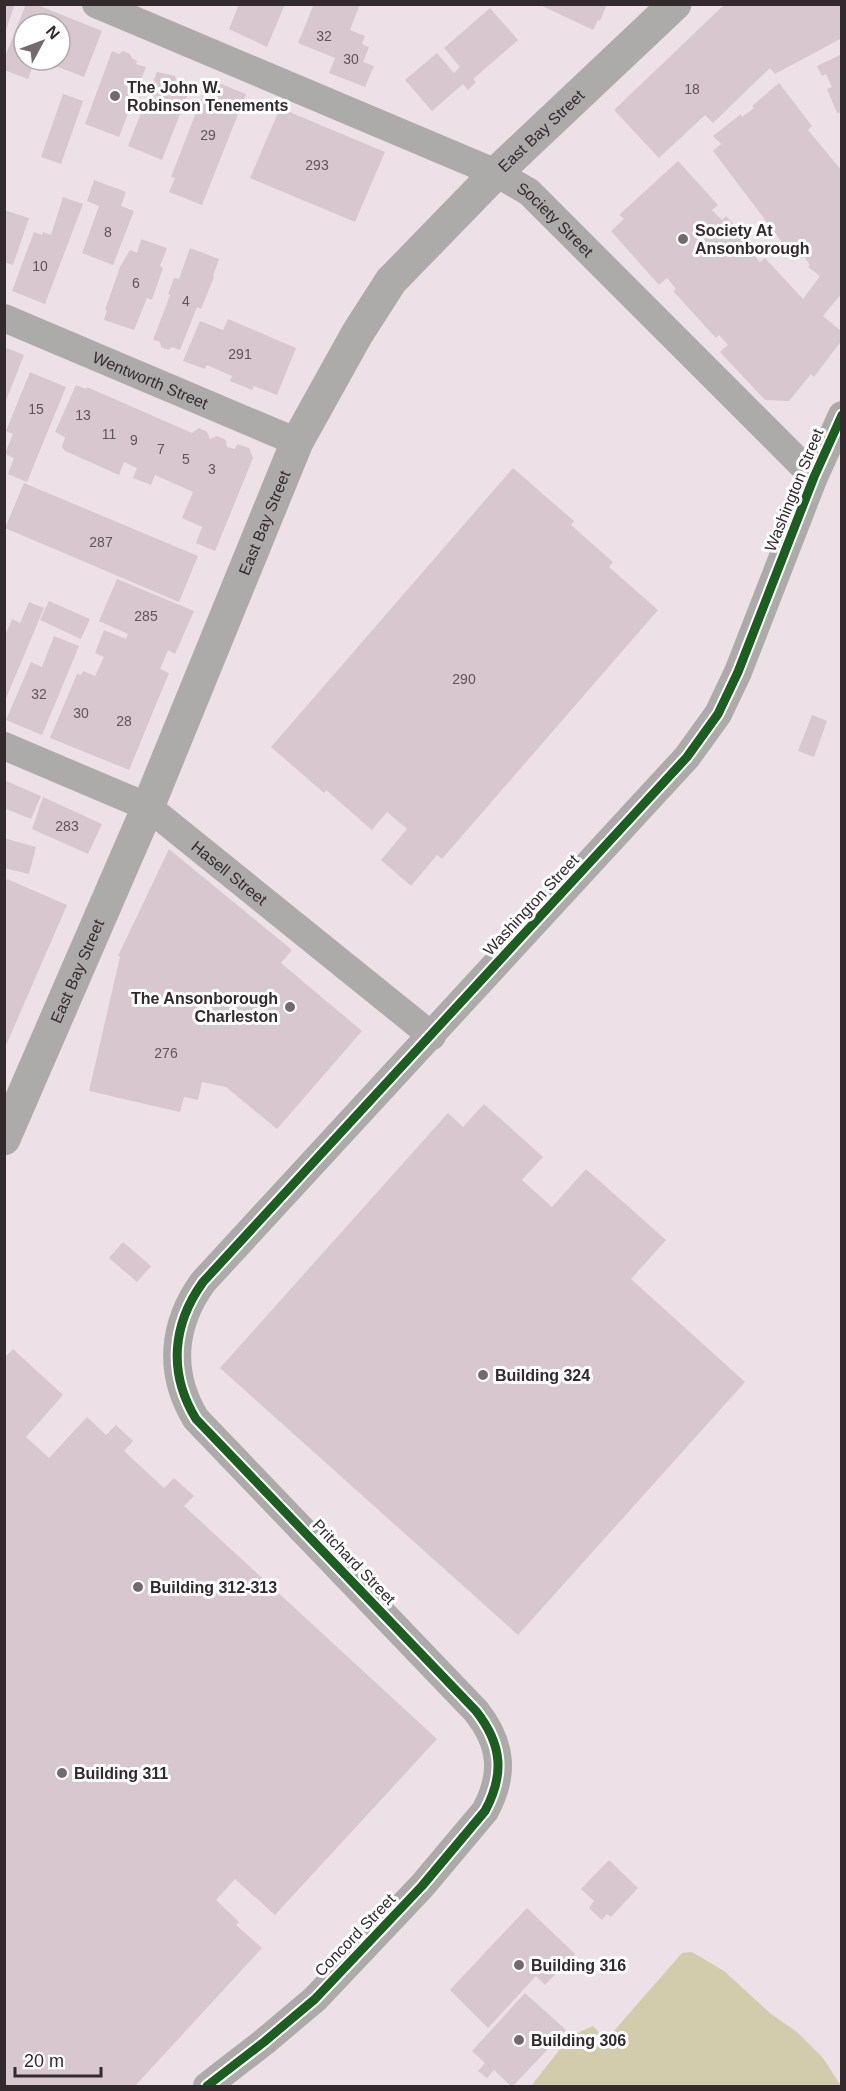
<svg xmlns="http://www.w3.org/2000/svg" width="846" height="2091" font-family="Helvetica,sans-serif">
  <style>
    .green { fill: #d2ccad }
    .building { fill: #d9c7d0 }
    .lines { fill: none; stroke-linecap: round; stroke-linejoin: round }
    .street { stroke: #adabaa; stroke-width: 28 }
    .secondary { stroke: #adaaaa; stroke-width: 33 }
    .cycleway-casing { stroke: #fff; stroke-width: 13 }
    .cycleway { stroke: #1b5e20; stroke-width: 9 }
    .poi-dot { fill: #746a6e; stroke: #fff; stroke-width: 2 }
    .labels { text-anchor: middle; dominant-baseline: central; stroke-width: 6; stroke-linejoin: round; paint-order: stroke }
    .number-label { font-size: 14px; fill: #5f5459 }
    .poi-label { font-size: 16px; font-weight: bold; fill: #332a2e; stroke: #fff; text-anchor: start }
    .street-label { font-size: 16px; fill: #332a2e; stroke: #fff }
  </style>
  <rect width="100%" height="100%" fill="#ede0e6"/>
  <path class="green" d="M692 1952 724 1971 771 2014 797 2032 823 2058 841 2086 532 2085 570 2036 593 2026 606 2040 682 1953Z"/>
  <g class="building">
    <path d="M4 4H15L5 33H4Z"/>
    <path d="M26 4H35L102 31 84 77 40 60H60V24H24V60H35L28 79 4 70V59Z"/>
    <path d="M239 4H285L267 47 229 29Z"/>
    <path d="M314 4H360L350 30 365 36 362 44 369 47 363 62 374 66 365 87 329 73 335 58 298 43Z"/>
    <path d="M538 4H607L600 21 598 20 593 30Z"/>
    <path d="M725 4H840L842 7V38L775 74 770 68 713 123 705 115 659 158 614 110Z"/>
    <path d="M490 8 518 40 473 79 476 82 468 90 463 84 432 111 405 80 437 53 454 73 460 67 444 48Z"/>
    <path d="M112 51 119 54 123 51 130 54 132 58 137 61 136 64 146 67 119 137 85 124Z"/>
    <path d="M842 54V112L837 113 827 89 832 87 826 74 822 76 817 66Z"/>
    <path d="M157 72 175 76 176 79 182 82 181 85 190 89 162 160 128 146Z"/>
    <path d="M209 79 246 94 202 205 169 192 175 178 171 177Z"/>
    <path d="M779 83 812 126 808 130 842 171V293L823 316 842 332V340L814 377 811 374 789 401 765 400 720 352 728 345 719 335 716 338 673 291 676 289 667 278 659 285 611 231 624 219 619 215 678 161 718 205 712 210 722 220 726 216 755 247 750 251 760 262 765 258 803 299 820 276 808 267 810 265 804 256 798 259 791 248 788 250 713 151 721 144 713 136 741 114 742 117 754 108 752 106Z"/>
    <path d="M63 94 83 101 61 164 41 157Z"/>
    <path d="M280 108 385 152 355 222 250 178Z"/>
    <path d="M94 180 126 192 121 206 134 211 113 265 82 253 99 206 87 201Z"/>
    <path d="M63 197 83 204 45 304 12 291 34 232 42 235 43 232 51 235Z"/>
    <path d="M4 210 29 218 13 265 4 262Z"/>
    <path d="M141 239 167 248 160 266 163 268 152 300 147 298 134 330 104 320 107 310H105L120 267 130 250 137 253Z"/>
    <path d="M190 248 219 259 213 276 214 277 201 309 197 307 180 350 172 347 168 350 161 347 160 342 153 340 170 295 168 294 174 278 179 279Z"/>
    <path d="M228 319 296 348 277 395 254 386 252 390 230 381 232 376 207 365 205 369 183 361 200 321 223 330Z"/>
    <path d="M4 347 24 355 5 403H4Z"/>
    <path d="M30 372 66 387 27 482 8 474 14 458 5 454 13 434 6 431Z"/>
    <path d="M76 385 86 389 87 387 192 433 199 428 207 432 210 439 217 436 226 440 227 447 235 449 237 444 249 448 253 458 215 551 196 543 202 527 182 518 193 492 155 475 151 485 133 478 137 468 124 462 119 475 65 451 62 447 65 437 55 432Z"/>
    <path d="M513 468 574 521 571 525 613 562 609 567 658 610 442 859 437 855 411 886 381 860 407 829 387 812 372 830 326 790 324 793 271 747Z"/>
    <path d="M24 483 198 556 179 602 5 528Z"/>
    <path d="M117 579 194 611 175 654 168 650 160 669 169 673 129 770 50 738 77 674 81 675 83 671 95 676 104 657 95 653 104 630 126 639 128 634 99 621Z"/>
    <path d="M49 601 90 619 81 639 40 620Z"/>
    <path d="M29 602 44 608 4 703V638L12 619 20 623Z"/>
    <path d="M54 636 79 646 42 735 6 720 31 662 42 667Z"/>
    <path d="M812 715 827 721 814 757 798 751Z"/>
    <path d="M4 780 41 796 31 819 4 808Z"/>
    <path d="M43 797 102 824 88 854 32 829Z"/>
    <path d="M4 838 36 847 29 874 4 868Z"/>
    <path d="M169 849 292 950 281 963 362 1031 277 1129 226 1087 202 1082 198 1100 184 1097 180 1112 89 1091 120 957 118 956Z"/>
    <path d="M7 879 67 905 4 1050V885Z"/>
    <path d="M484 1104 543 1157 522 1180 552 1207 586 1169 666 1240 631 1279 745 1382 518 1635 220 1368 448 1113 463 1127Z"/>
    <path d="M123 1242 151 1266 137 1282 109 1258Z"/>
    <path d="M13 1349 63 1395 26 1437 37 1447 49 1458 87 1417 106 1435 116 1425 133 1441 124 1451 164 1488 174 1478 194 1496 184 1506 437 1739 275 1915 235 1879 216 1900 239 1922 236 1925 262 1948 135 2086H4V1358Z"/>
    <path d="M609 1860 638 1888 611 1917 607 1914 602 1920 589 1908 594 1901 581 1889Z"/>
    <path d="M527 1908 575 1954 545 1985 536 1976 488 2028 450 1990Z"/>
    <path d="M525 1993 566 2030 513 2086H511L494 2070 487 2078 478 2071 485 2063 472 2051Z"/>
  </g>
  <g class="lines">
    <g class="street">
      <path id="s1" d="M96 4 496 173 529 192 814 477"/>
      <path id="s2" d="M4 318 297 442"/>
      <path id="s3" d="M4 746 148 807 432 1036"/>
      <path d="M207 2086 264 2042 315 1999 422 1886 485 1811C505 1774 502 1744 476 1711L196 1419C168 1373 172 1325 203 1282L687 757 718 714 738 672 814 477 842 415"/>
    </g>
    <path class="secondary" id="s4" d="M4 1139 148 807 297 442 357 334 391 281 496 173 675 4"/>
    <g class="cycleway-casing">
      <path id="cycleway" d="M207 2086 264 2042 315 1999 422 1886 485 1811C505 1774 502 1744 476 1711L196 1419C168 1373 172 1325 203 1282L687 757 718 714 738 672 814 477 842 415"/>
    </g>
    <use href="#cycleway" class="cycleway"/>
  </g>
  <g class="poi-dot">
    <circle cx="115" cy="96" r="6"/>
    <circle cx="683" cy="239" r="6"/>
    <circle cx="290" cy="1007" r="6"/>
    <circle cx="483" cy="1375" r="6"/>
    <circle cx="138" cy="1587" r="6"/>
    <circle cx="62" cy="1773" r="6"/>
    <circle cx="519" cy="1965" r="6"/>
    <circle cx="519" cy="2040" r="6"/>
  </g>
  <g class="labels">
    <g class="number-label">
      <text x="324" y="36">32</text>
      <text x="351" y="59">30</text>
      <text x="692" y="89">18</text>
      <text x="208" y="135">29</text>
      <text x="317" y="165">293</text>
      <text x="108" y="232">8</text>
      <text x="40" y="266">10</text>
      <text x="136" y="283">6</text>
      <text x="186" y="301">4</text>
      <text x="240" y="354">291</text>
      <text x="36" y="409">15</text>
      <text x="83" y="415">13</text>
      <text x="109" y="434">11</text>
      <text x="134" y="440">9</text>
      <text x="161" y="449">7</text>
      <text x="186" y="459">5</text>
      <text x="212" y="469">3</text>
      <text x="101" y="542">287</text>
      <text x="146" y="616">285</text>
      <text x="464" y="679">290</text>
      <text x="39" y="694">32</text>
      <text x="81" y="713">30</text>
      <text x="124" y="721">28</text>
      <text x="67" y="826">283</text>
      <text x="166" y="1053">276</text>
    </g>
    <g class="poi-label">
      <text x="127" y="87">The John W.<tspan x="127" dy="18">Robinson Tenements</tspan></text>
      <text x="695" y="230">Society At<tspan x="695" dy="18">Ansonborough</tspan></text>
      <text x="278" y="998" text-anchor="end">The Ansonborough<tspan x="278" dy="18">Charleston</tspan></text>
      <text x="495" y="1375">Building 324</text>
      <text x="150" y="1587">Building 312-313</text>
      <text x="74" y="1773">Building 311</text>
      <text x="531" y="1965">Building 316</text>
      <text x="531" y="2040">Building 306</text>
    </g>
    <g class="street-label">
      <text stroke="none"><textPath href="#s4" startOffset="1155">East Bay Street</textPath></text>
      <text stroke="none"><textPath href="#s1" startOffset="510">Society Street</textPath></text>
      <text stroke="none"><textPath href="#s2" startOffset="159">Wentworth Street</textPath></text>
      <text transform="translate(794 490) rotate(-68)">Washington Street</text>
      <text stroke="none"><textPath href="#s4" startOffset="669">East Bay Street</textPath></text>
      <text stroke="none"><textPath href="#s3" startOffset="261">Hasell Street</textPath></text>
      <text transform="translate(531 905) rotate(-47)">Washington Street</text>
      <text stroke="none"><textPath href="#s4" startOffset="183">East Bay Street</textPath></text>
      <text transform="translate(354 1562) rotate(46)">Pritchard Street</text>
      <text transform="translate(355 1935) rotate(-46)">Concord Street</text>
    </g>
  </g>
  <rect width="846" height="2091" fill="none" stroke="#332a2e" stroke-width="12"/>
  <g transform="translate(42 42) rotate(49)"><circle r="28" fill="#ffffff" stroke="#adaaab" stroke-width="1.5"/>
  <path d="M0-4.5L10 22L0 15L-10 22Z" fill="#746a6e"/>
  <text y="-9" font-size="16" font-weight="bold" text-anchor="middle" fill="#332a2e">N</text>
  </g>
  <path d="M15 2067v9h86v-9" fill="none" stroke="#332a2e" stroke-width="3"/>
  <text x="24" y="2067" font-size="18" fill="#332a2e" stroke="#ffffff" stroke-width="4.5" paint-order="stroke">20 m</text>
</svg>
